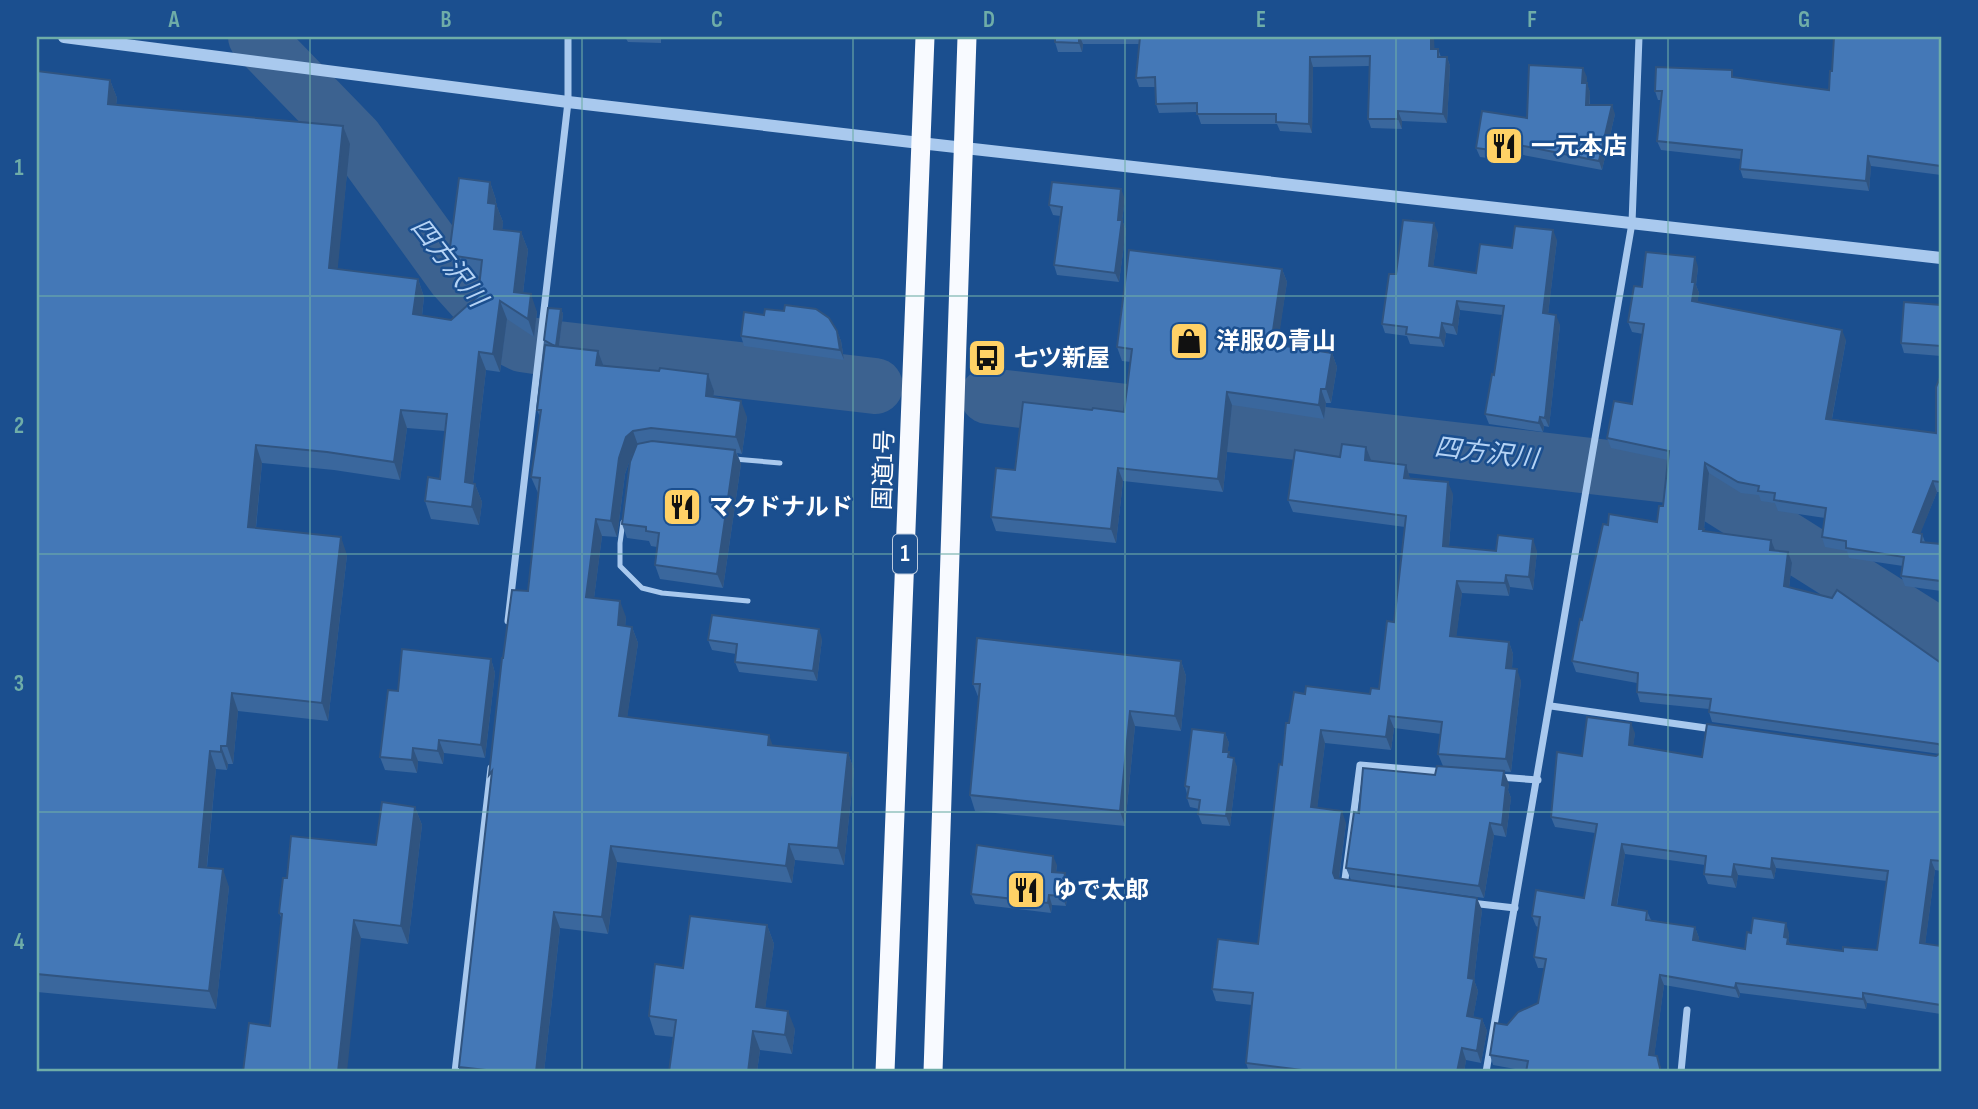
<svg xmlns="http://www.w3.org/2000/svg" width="1978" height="1109" font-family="'Sofia Sans Condensed','Noto Sans JP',sans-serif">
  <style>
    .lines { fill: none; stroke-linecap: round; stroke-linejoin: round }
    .river { stroke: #3c6290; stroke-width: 56 }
    .service { stroke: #a9c9ee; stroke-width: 5 }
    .minor { stroke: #a9c9ee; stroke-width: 7 }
    .tertiary { stroke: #a9c9ee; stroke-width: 12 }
    .trunk { stroke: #f8faff; stroke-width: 19 }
    .wall { fill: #3a679d; fill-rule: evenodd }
    .shaded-wall { fill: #305480 }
    .building { fill: #4478b7; stroke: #305480; stroke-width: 2; fill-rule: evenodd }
    .grid { fill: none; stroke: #6fada8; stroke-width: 2; stroke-opacity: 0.55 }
    .labels { text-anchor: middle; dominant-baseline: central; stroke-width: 5; stroke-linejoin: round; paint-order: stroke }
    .shield { fill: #1b4f8f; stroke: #bbcadd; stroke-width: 2 }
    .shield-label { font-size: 23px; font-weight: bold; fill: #fff }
    .poi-label { font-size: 24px; font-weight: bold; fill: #fff; stroke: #1b4f8f; text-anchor: start }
    .street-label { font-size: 24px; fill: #fff; stroke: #1b4f8f }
    .water-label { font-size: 26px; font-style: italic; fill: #b5d3f5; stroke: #1b4f8f }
    .neatline { fill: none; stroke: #6fada8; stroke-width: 2.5 }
    .grid-label { font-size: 23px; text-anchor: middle; font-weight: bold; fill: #6fada8 }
  </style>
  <rect width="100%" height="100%" fill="#1b4f8f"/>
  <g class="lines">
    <g class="river">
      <path d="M256 37 355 139 455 277 510 338 522 344 549 348 875 386"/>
      <path d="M988 396 1668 475 1698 484 1941 637"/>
    </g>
    <g class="service">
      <path d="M734 459 780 463"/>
      <path d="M623 522 620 543V566L642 588 662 593 748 601"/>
    </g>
    <g class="minor">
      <path d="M508 621 568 102V37"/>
      <path d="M1551 706 1713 729"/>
      <path d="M1499 777 1538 780"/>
      <path d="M1344 887 1360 765 1445 772"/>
      <path d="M1471 903 1515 908"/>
      <path d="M455 1072 491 768"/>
      <path d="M1486 1072 1632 223 1639 37"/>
      <path d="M1681 1072 1687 1010"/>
    </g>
    <path class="tertiary" d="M64 37 568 102 920 143 1941 258"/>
    <g class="trunk">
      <path d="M885 1072 925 37"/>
      <path d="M933 1072 967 37"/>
    </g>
  </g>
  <g class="wall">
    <path d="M625 37H661V43L628 42Z"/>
    <path d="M1039 37H1434V49H1438L1441 57H1447L1450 66 1447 123 1402 121V129L1371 128 1368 119 1370 66 1313 67 1312 133 1280 131 1277 124H1201L1197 112 1159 113 1156 104 1155 87H1139L1136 78 1139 44H1083L1082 52H1058L1055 42V38H1040Z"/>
    <path d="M1941 37V175L1871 166 1869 191 1743 178 1740 169 1741 159 1661 150 1657 141 1662 100H1658L1655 91 1735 77 1829 90 1832 71Z"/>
    <path d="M37 71 110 80 117 98 116 105 350 144 337 269 418 279 424 297 422 316 451 320 478 296 480 276 456 273 449 255 490 182 496 200V204L503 222 502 230 521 232 528 250 523 293 537 312 534 337 507 319 500 372 486 370 473 483 475 484 482 502 479 525 431 519 425 501 440 479 445 431 407 428 400 480 334 470 262 463 256 528 347 555 328 721 238 711 233 764H228L227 770 216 769 207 868 229 887 216 1009 37 992Z"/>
    <path d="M1587 77 1586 83 1590 92V105L1615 114 1602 170 1518 154 1516 162 1480 157 1476 148 1527 118Z"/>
    <path d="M1125 199 1122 220 1126 230 1119 282 1057 275 1054 265 1060 216 1053 215 1049 205Z"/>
    <path d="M1438 233 1433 267 1476 273 1512 248 1557 240 1548 314 1560 325 1549 427 1544 426 1543 432 1489 424 1485 414 1494 375 1502 315 1460 310 1457 335 1446 333 1444 347 1410 344 1407 336 1385 333 1382 324 1396 274Z"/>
    <path d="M1698 267 1696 285 1699 293 1697 302 1846 340 1832 419 1936 433 1941 375V492H1937L1920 533 1922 534 1925 542 1941 544V591L1905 586 1901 576 1903 566 1849 558 1847 551 1825 547 1822 537 1825 518 1778 511 1775 503 1761 501 1759 495 1741 493 1709 473 1704 529V531L1775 551 1792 563 1789 587 1941 663V871L1935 870 1925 944 1941 946V1014L1867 1003 1866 1009 1740 993 1739 998 1664 985 1654 1056H1657L1662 1072H1526V1071L1493 1065 1490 1055 1507 1025 1538 1003 1545 968H1538L1534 957 1538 927 1536 926 1532 916 1584 898 1595 833 1555 827 1551 817 1582 756 1635 733 1633 745 1702 757 1936 756 1940 754 1712 722 1709 712V709L1640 702 1637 692V683L1576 672 1572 661 1608 525 1657 522 1663 506 1668 460 1611 448 1607 438 1632 404 1643 334 1632 332 1628 322 1642 287ZM1625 854 1705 865 1704 874 1708 884 1736 888 1738 875 1774 879 1776 868 1887 881 1877 950 1843 951 1790 944 1788 940 1789 933 1745 949 1698 941 1699 938 1695 927 1651 920 1647 911 1617 906Z"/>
    <path d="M1282 269 1287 282 1277 345 1332 353 1337 367 1331 403H1326L1324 419 1232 405 1223 492 1123 481 1116 543 996 531 991 517 1015 470 1092 410 1124 412 1131 362 1122 361 1117 347Z"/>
    <path d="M1941 305V356L1904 353 1901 343Z"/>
    <path d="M561 309 563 314 559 346 598 351 604 366 708 374 714 391 713 397 747 417 742 454 737 453 741 464 723 588 660 579 655 565 657 547 651 546 649 541 627 538 622 524 634 452 632 454 625 474 617 537 602 536 594 598 626 617 625 626 632 627 638 643 627 717 773 745 848 753 854 770 844 865 795 860 792 883 617 862 608 934 560 928 544 1072H460L459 1067 491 781 503 658 528 591 538 493 531 477 540 417 537 410 546 345 544 340Z"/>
    <path d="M837 331 841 341 844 360 744 346 741 336Z"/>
    <path d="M1340 457 1371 460V461L1406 465 1410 479 1453 494 1449 546 1496 551H1537L1533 590 1510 587 1509 596 1462 593 1456 636 1509 642 1513 654 1512 668 1521 681 1511 772 1443 766 1438 754 1441 734 1394 728 1391 750 1325 743 1317 808 1346 823 1339 879 1351 880 1346 868 1359 813 1509 784 1508 790 1511 798 1506 837 1494 835 1484 898 1403 887 1482 910 1474 980 1478 991 1473 1017 1482 1019 1487 1031 1481 1063 1466 1060 1464 1072H1249L1246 1063 1252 1005 1216 1001 1212 989 1258 944 1282 765 1289 723 1305 694H1370L1379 689 1394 622 1405 527 1293 512 1288 500Z"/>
    <path d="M822 639 817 681 739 672 735 662 736 654 712 650 708 640Z"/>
    <path d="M491 659 495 673 485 758 444 753 443 764 418 761 417 773 385 770 380 757 398 691Z"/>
    <path d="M1181 661 1186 676 1181 731 1135 726 1125 826 975 811 970 795 979 699 973 684Z"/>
    <path d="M1225 733 1229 743 1227 752 1237 767 1230 826 1202 824 1198 814 1199 809 1190 807 1187 798V794L1185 786Z"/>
    <path d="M415 807 422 825 408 944 361 938 270 1026 282 919 279 913 376 845Z"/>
    <path d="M1057 865 1056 872 1068 883 1066 906 1052 905 1051 913 975 904 971 894Z"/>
    <path d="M767 925 774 944 765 1008 795 1029 792 1054 760 1050 757 1072H669L673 1037 655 1035 649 1016 683 968Z"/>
  </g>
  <g class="shaded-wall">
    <path d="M1079 37H1080L1083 44 1082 52 1079 43Z"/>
    <path d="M1431 37H1434L1435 59 1431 49Z"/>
    <path d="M1310 57 1313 67 1312 133 1309 124Z"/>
    <path d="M1447 57 1450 66 1447 123 1443 114Z"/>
    <path d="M1583 68 1587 77 1586 92 1582 83Z"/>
    <path d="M110 80 117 98 114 122 108 104Z"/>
    <path d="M1587 83 1590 92 1589 114 1586 105Z"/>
    <path d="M1612 105 1615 114 1602 170 1599 161Z"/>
    <path d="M1398 111 1402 121V129L1398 119Z"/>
    <path d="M343 126 350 144 336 286 329 268Z"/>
    <path d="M1514 144 1518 154 1516 162 1513 153Z"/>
    <path d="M1868 156 1871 166 1869 191 1866 181Z"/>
    <path d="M490 182 496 200 494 221 488 203Z"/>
    <path d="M1121 189 1125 199 1122 220 1126 230 1119 282 1115 273 1118 220Z"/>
    <path d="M496 204 503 222 501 247 494 229Z"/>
    <path d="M1434 223 1438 233 1432 276 1429 266Z"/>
    <path d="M1553 230 1557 240 1547 323 1543 313Z"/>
    <path d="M521 232 528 250 521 310 514 292Z"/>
    <path d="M1695 257 1698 267 1696 285 1699 293 1696 311 1692 301V282Z"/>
    <path d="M1282 269 1287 282 1276 357 1271 344Z"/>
    <path d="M418 279 424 297 420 332 413 314Z"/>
    <path d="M531 294 537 312 534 337 528 319Z"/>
    <path d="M500 301 507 319 500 372 493 354Z"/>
    <path d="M1457 301 1460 310 1457 335 1453 325Z"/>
    <path d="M561 309 563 314 558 353 556 348Z"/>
    <path d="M1556 315 1560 325 1549 427 1545 418Z"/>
    <path d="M1442 323 1446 333 1444 347 1440 338Z"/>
    <path d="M1842 330 1846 340 1830 429 1826 419Z"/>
    <path d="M837 331 841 341 844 360 840 350Z"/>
    <path d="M598 351 604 367 596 365Z"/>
    <path d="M479 352 486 370 471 500 465 482Z"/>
    <path d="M1332 353 1337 367 1331 403 1326 389Z"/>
    <path d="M708 374 714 391 712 413 706 396Z"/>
    <path d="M1321 389 1326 403 1324 419 1319 405Z"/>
    <path d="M1227 392 1232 405 1223 492 1218 479Z"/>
    <path d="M741 401 747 417 742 454 736 437Z"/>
    <path d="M401 410 407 428 400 480 394 462Z"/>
    <path d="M1540 417 1544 426 1543 432 1539 423Z"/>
    <path d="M633 431 639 448 632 454 625 474 617 537 611 521 619 458 626 437Z"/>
    <path d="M256 445 262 463 254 545 248 527Z"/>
    <path d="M1366 447 1371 460 1369 472 1365 460Z"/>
    <path d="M735 450 741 464 723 588 717 574Z"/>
    <path d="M1705 463 1709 473 1704 529 1707 539 1699 529Z"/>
    <path d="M1406 465 1410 478 1409 490 1404 478Z"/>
    <path d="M1118 468 1123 481 1116 543 1111 529Z"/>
    <path d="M1933 481 1937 492 1917 542 1913 532Z"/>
    <path d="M1448 482 1453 494 1448 558 1443 546Z"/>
    <path d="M475 484 482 502 479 525 472 507Z"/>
    <path d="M596 519 602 536 592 614 586 597Z"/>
    <path d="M341 537 347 555 328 721 322 703Z"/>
    <path d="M1533 539 1537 551 1533 590 1529 577Z"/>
    <path d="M1771 540 1775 550 1774 560 1770 550Z"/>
    <path d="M1788 552 1792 563 1788 596 1784 586Z"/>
    <path d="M1506 575 1510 587 1509 596 1505 583Z"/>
    <path d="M1457 581 1462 593 1455 648 1450 636Z"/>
    <path d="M620 601 626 617 624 642 618 625Z"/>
    <path d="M632 627 638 643 625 733 619 716Z"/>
    <path d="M819 629 822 639 817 681 813 671Z"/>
    <path d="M1509 642 1513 654 1511 680 1506 668Z"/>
    <path d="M491 659 495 673 485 758 481 745Z"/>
    <path d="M1181 661 1186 676 1181 731 1175 716Z"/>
    <path d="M1517 669 1521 681 1511 772 1506 759Z"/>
    <path d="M232 693 238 711 233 764 227 746Z"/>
    <path d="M1130 711 1135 726 1125 826 1120 811Z"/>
    <path d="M1389 716 1394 728 1391 750 1386 737Z"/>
    <path d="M1631 723 1635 733 1632 755 1629 745Z"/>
    <path d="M1321 730 1325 743 1316 819 1311 807Z"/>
    <path d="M1225 733 1229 743 1226 761 1223 752Z"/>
    <path d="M769 735 775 752 768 745Z"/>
    <path d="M439 740 444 753 443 764 438 751Z"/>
    <path d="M221 746 228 764 227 770 221 752Z"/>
    <path d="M413 748 418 761 417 773 412 760Z"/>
    <path d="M210 751 216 769 205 885 199 867Z"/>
    <path d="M848 753 854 770 844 865 838 848Z"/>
    <path d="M1234 758 1237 767 1230 826 1226 816Z"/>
    <path d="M1504 771 1509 784 1508 790 1511 798 1506 837 1502 825V785Z"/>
    <path d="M415 807 422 825 408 944 401 926Z"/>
    <path d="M1342 811 1346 823 1338 885 1333 873Z"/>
    <path d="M1490 823 1494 835 1484 898 1479 886Z"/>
    <path d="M789 844 795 860 792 883 786 866Z"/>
    <path d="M1622 844 1625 854 1615 915 1612 905Z"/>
    <path d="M611 846 617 862 608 934 602 917Z"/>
    <path d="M1053 856 1057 865 1055 881 1052 872Z"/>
    <path d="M1772 858 1776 868 1774 879 1771 869Z"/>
    <path d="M1931 860 1935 870 1924 953 1920 943Z"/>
    <path d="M1734 864 1738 875 1736 888 1732 877Z"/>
    <path d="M223 869 229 887 216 1009 209 991Z"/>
    <path d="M1065 873 1068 883 1066 906 1062 896Z"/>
    <path d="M1049 895 1052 905 1051 913 1048 903Z"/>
    <path d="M1477 898 1482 910 1474 980 1478 991 1471 1029 1467 1016 1468 978Z"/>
    <path d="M554 912 560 928 544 1072H536Z"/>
    <path d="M354 920 361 938 347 1072H338Z"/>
    <path d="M1786 923 1789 933 1788 940 1791 948 1790 954 1784 937Z"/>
    <path d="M767 925 774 944 763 1025 756 1007Z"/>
    <path d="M1695 927 1699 938 1697 951 1693 940Z"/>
    <path d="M1660 975 1664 985 1653 1065 1649 1055Z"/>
    <path d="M1736 983 1740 993 1739 998 1735 988Z"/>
    <path d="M1863 993 1867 1003 1866 1009 1863 999Z"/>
    <path d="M788 1011 795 1029 792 1054 785 1035Z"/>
    <path d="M1482 1019 1487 1031 1481 1063 1477 1051Z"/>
    <path d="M753 1031 760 1050 757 1072H748Z"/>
    <path d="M1462 1048 1466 1060 1464 1072H1457Z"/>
  </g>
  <g class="building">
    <path d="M1055 37H1079V43L1055 42Z"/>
    <path d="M1140 37H1431V49H1438V57H1447L1443 114 1398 111V119H1368L1370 56 1310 57 1309 124 1276 122V114H1197V103L1156 104 1155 77 1136 78Z"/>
    <path d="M1834 37H1941V166L1868 156 1866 181 1740 169 1742 150 1657 141 1662 91H1655L1656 67 1732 70V77L1829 90 1830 71H1832Z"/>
    <path d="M1529 65 1583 68 1582 83H1587L1586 105H1612L1599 161 1514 144 1513 153 1476 148 1482 111 1527 118Z"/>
    <path d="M37 71 110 80 108 104 343 126 329 268 418 279 413 314 451 320 478 296 482 260 449 255 459 178 490 182 488 203 496 204 494 229 521 232 514 292 531 294 528 319 500 301 493 354 479 352 465 482 475 484 472 507 425 501 428 477 440 479 447 414 401 410 394 462 327 452 256 445 248 527 341 537 322 703 232 693 227 746H221V752L210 751 199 867 223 869 209 991 37 974Z"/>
    <path d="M1052 182 1121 189 1118 220H1122L1115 273 1054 265 1062 207 1049 205Z"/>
    <path d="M1403 220 1434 223 1429 266 1476 273 1480 244 1512 248 1515 226 1553 230 1543 313 1556 315 1545 418 1540 417 1539 423 1485 414 1492 374 1494 375 1504 306 1457 301 1453 325 1442 323 1440 338 1406 334 1407 327 1382 324 1389 274H1396Z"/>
    <path d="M1129 250 1282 269 1271 344 1332 353 1326 389H1321L1319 405 1227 392 1218 479 1118 468 1111 529 991 517 996 468 1015 470 1023 402 1092 410 1093 408 1124 412 1132 349 1117 347Z"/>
    <path d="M1646 252 1695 257 1692 282H1695L1692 301 1842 330 1826 419 1936 433V387L1941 375V482L1933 481 1913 532 1922 534 1921 542 1941 544V581L1901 576 1904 557 1846 548V541L1822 537 1826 508 1774 500 1775 493 1758 491 1759 486 1738 482 1705 463 1699 529H1704L1703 531 1771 540 1770 550 1788 552 1784 586 1832 598 1837 590 1941 663V746L1938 744 1709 712 1711 699 1637 692 1638 673 1572 661 1580 619 1582 620 1603 524 1608 525 1609 514 1657 522 1659 506H1663L1669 451 1607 438 1614 401 1632 404 1644 324 1628 322 1634 286 1642 287Z"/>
    <path d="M1904 302 1941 305V346L1901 343Z"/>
    <path d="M785 305 816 309 829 318 837 331 840 350 741 336 744 312 764 315 765 309 784 311Z"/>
    <path d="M548 308 561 309 556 346 553 345 544 340Z"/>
    <path d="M545 345 598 351 596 365 659 371 660 368 708 374 706 396 741 401 736 437 651 428 633 431 626 437 619 458 611 521 596 519 586 597 620 601 618 625 632 627 619 716 769 735 768 745 848 753 838 848 789 844 786 866 611 846 602 917 554 912 536 1072H504L459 1067 492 771 489 775 502 658H503L512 590 528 591 540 478 531 477 541 410H537Z"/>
    <path d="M652 441 735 450 717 574 655 565 659 533 646 531V527L622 524 630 462 637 444Z"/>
    <path d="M1342 444 1366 447 1365 460 1406 465 1404 478 1448 482 1443 546 1496 551 1498 535 1533 539 1529 577 1506 575 1505 583 1457 581 1450 636 1509 642 1506 668 1517 669 1506 759 1438 754 1442 722 1389 716 1386 737 1321 730 1311 807 1342 811 1333 873 1335 878 1477 898 1468 978 1474 979 1467 1016 1482 1019 1477 1051 1462 1048 1457 1072H1318L1246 1063 1253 993 1212 989 1218 939 1258 944 1279 764 1282 765 1286 723H1289L1294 692 1305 694 1306 686 1370 694 1371 688 1379 689 1387 621 1394 622 1406 516 1288 500 1295 450 1340 457Z"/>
    <path d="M712 615 819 629 813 671 735 662 737 644 708 640Z"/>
    <path d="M977 638 1181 661 1175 716 1130 711 1120 811 970 795 980 684H973Z"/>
    <path d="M402 649 491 659 481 745 439 740 438 751 413 748 412 760 380 757 388 690 398 691Z"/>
    <path d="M1587 717 1631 723 1629 745 1702 757 1707 724 1936 756 1941 753V861L1931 860 1920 943 1941 946V1005L1863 993V999L1736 983 1735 988 1660 975 1649 1055 1657 1056 1661 1072H1526L1528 1061 1490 1055 1495 1023 1507 1025 1518 1012 1538 1003 1546 959 1534 957 1540 917 1532 916 1536 890 1584 898 1597 824 1551 817 1557 752 1582 756ZM1622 844 1706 856 1704 874 1732 877 1734 864 1771 869 1772 858 1888 871 1877 950 1843 947V951L1787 944 1788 938 1784 937 1786 923 1753 918 1751 933 1747 932 1745 949 1693 940 1695 927 1646 920 1647 911 1612 905Z"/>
    <path d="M1192 729 1225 733 1223 752H1229L1228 757 1234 758 1226 816 1198 814 1200 800 1187 798 1189 787 1185 786Z"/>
    <path d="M1437 766 1504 771 1502 785 1506 786 1502 825 1490 823 1479 886 1346 868 1354 812 1359 813 1363 768 1435 775Z"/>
    <path d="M382 802 415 807 401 926 354 920 338 1072H243L249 1023 270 1026 282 914 279 913 283 878H287L291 836 376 845Z"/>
    <path d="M977 845 1053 856 1052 872 1065 873 1062 896 1049 895 1048 903 971 894Z"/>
    <path d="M690 916 767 925 756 1007 788 1011 785 1035 753 1031 748 1072H669L676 1020 649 1016 655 964 683 968Z"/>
  </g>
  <path class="grid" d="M310 37V1072M582 37V1072M853 37V1072M1125 37V1072M1396 37V1072M1668 37V1072M37 296H1941M37 554H1941M37 812H1941"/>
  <defs>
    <g id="restaurant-square" transform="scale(2.0125)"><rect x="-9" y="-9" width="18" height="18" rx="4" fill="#ffd166" stroke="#1b4f8f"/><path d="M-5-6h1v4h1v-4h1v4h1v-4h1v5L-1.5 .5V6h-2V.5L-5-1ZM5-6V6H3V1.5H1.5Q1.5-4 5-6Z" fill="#111"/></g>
    <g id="shop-square" transform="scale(2.0125)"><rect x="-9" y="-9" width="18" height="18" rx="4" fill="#ffd166" stroke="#1b4f8f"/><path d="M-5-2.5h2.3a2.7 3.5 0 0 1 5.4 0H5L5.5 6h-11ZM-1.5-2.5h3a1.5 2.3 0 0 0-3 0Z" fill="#111"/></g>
    <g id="bus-square" transform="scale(2.0125)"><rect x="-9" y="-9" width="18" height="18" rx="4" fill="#ffd166" stroke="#1b4f8f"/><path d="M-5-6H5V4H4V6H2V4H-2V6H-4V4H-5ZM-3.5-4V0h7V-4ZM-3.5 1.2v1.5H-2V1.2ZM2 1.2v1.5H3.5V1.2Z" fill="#111"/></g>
  </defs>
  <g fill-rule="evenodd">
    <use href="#restaurant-square" x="1504" y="146"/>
    <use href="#shop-square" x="1189" y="341"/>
    <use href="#bus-square" x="987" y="358"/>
    <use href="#restaurant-square" x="682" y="507"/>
    <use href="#restaurant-square" x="1026" y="890"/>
  </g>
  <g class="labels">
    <rect class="shield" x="893" y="534.5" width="24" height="39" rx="5"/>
    <g class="shield-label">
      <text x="905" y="554">1</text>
    </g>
    <g class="poi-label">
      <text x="1531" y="146">一元本店</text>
      <text x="1216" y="341">洋服の青山</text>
      <text x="1014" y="358">七ツ新屋</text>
      <text x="709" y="507">マクドナルド</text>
      <text x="1053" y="890">ゆで太郎</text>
    </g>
    <g class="street-label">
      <text transform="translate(884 470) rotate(-88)">国道1号</text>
    </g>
    <g class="water-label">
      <text transform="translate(448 263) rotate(52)">四方沢川</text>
      <text transform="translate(1486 454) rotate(7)">四方沢川</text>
    </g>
  </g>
  <rect width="1978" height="1109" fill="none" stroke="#1b4f8f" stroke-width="77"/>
  <rect x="38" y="38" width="1902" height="1032" class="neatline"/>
  <g class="grid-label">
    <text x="174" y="27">A</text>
    <text x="446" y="27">B</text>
    <text x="717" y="27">C</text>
    <text x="989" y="27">D</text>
    <text x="1261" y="27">E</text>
    <text x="1532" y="27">F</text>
    <text x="1804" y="27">G</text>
    <text x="19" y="175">1</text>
    <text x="19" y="433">2</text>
    <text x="19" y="691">3</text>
    <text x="19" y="949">4</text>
  </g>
</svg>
